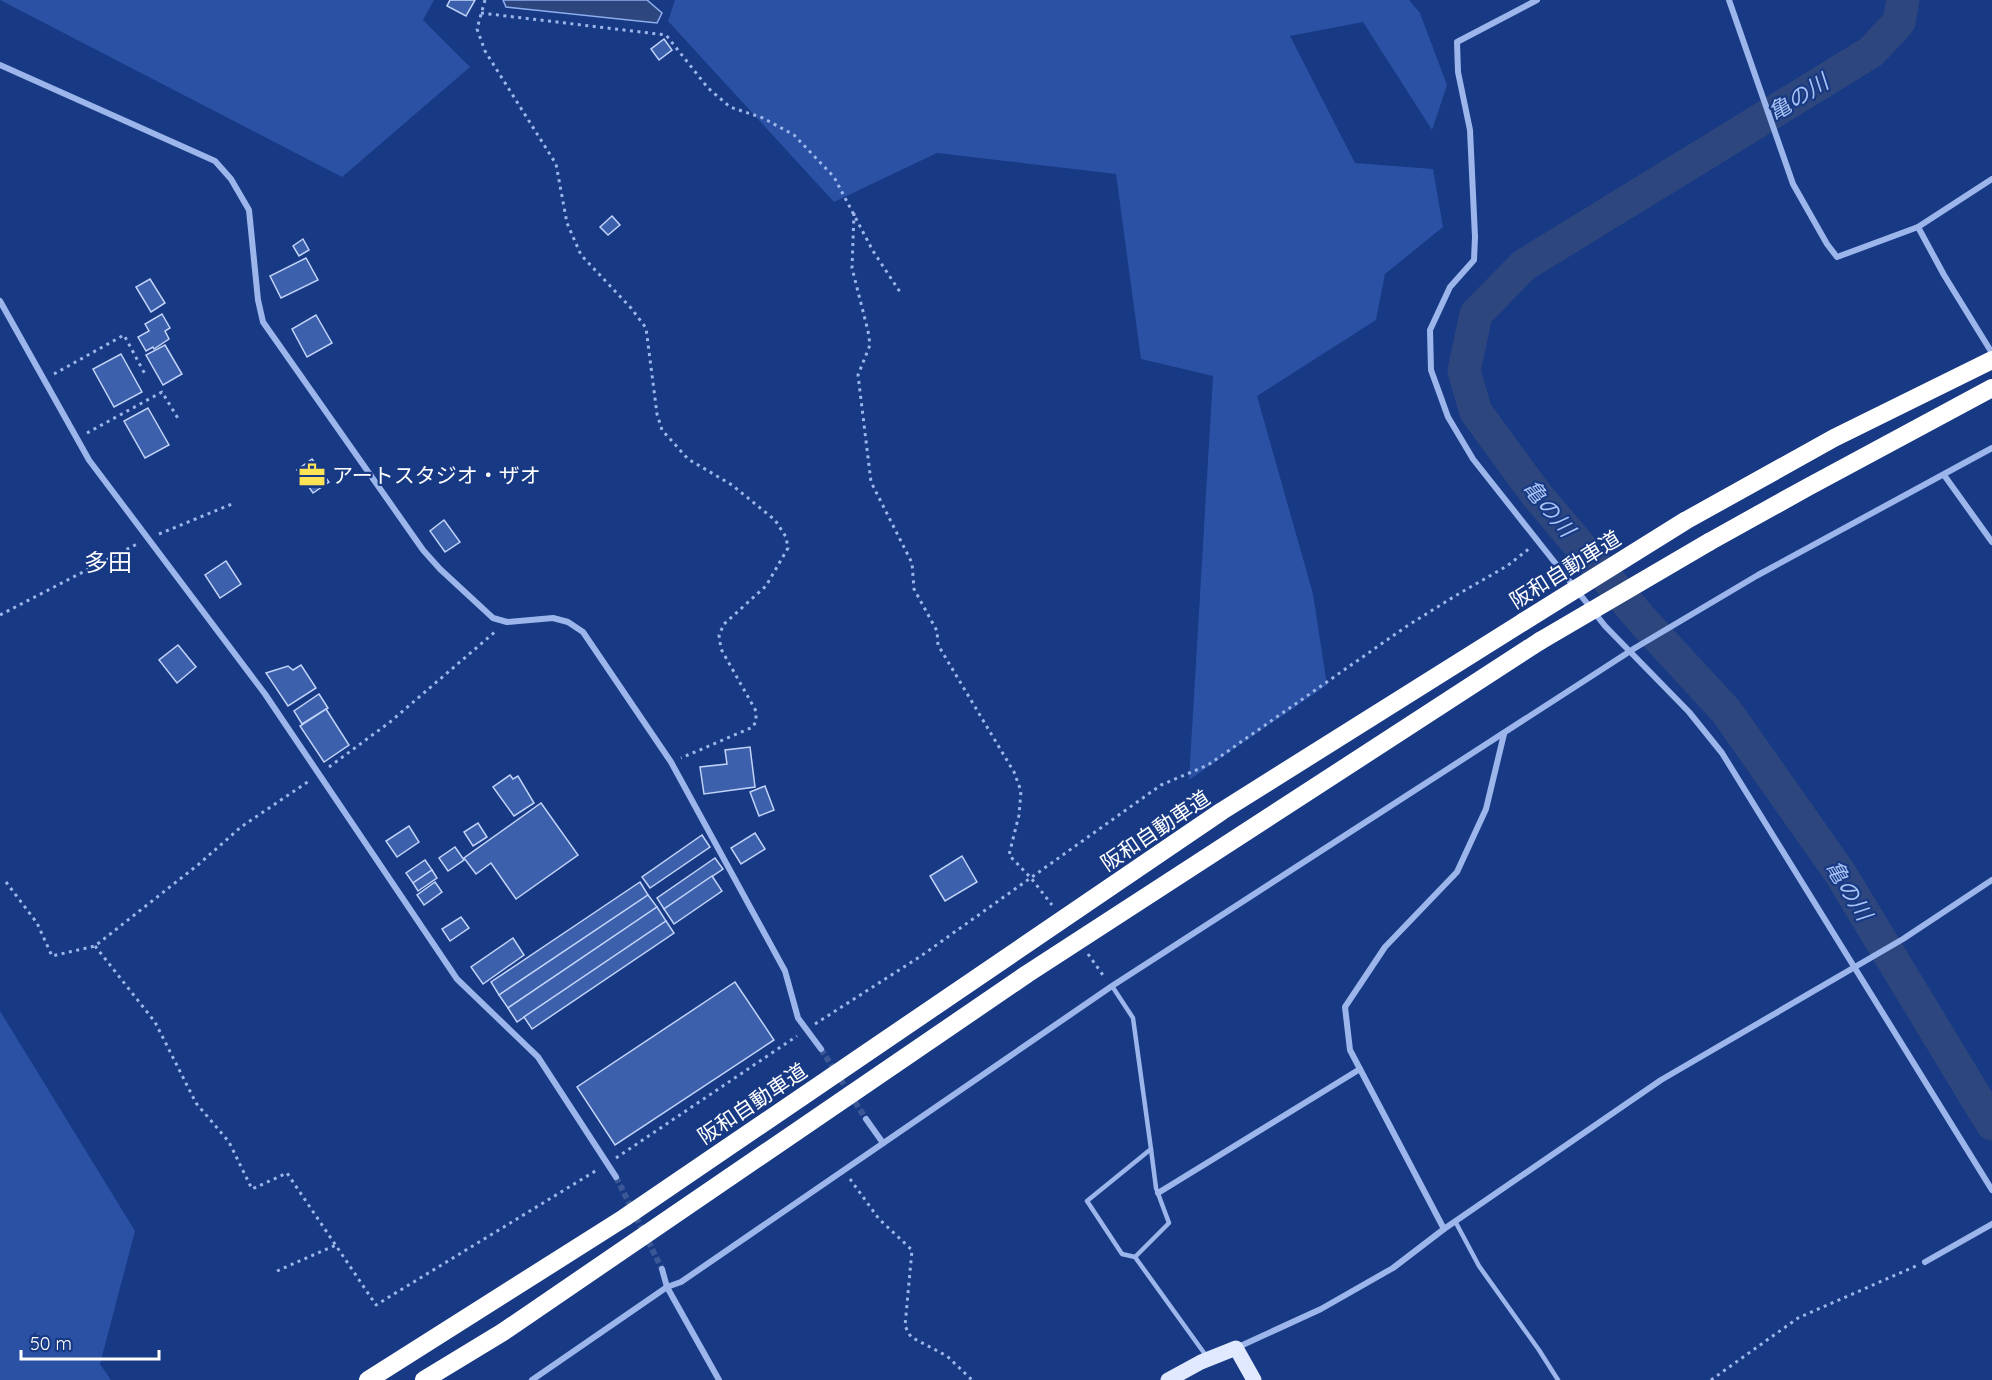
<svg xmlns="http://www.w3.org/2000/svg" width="1992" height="1380" font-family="Quicksand,'Noto Sans JP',sans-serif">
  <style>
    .green { fill: #2a51a3 }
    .water { fill: #2d477e; stroke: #8eafef; stroke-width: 1.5 }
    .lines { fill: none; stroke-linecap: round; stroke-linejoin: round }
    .river { stroke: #2d477e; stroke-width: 33 }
    .building { fill: #3c60ab; stroke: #c1d3f9; stroke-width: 1.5 }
    .street-tunnel { stroke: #3b5796; stroke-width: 6; stroke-dasharray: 6 3; stroke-linecap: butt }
    .path { stroke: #9cb6ec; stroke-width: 3; stroke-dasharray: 3 4.5; stroke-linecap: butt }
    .lane { stroke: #9cb6ec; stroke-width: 4.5 }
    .street { stroke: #9cb6ec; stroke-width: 6 }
    .primary { stroke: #e1e9ff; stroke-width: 15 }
    .highway { stroke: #fff; stroke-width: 18 }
    .highway-bridge { stroke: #fff; stroke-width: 18 }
    .labels { text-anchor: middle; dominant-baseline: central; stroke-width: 4.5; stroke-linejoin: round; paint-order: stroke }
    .poi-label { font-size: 21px; fill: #fff; stroke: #183983; text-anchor: start }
    .street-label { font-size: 21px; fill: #fff; stroke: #183983 }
    .water-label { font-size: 22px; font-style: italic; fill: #a7c1f4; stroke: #183983 }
    .quarter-label { font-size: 24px; fill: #fff; stroke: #183983 }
  </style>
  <rect width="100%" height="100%" fill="#183983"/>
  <g class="green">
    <path d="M0 0H434L423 20 470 67 342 177Z"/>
    <path d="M675 0H1409L1420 13 1447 85 1432 130 1363 22 1290 36 1355 163 1433 169 1443 227 1385 274 1376 320 1257 396 1313 594 1327 685 1189 780 1213 376 1141 359 1116 174 937 153 834 202 668 21Z"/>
    <path d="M0 1011 135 1231 100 1364 111 1380H0Z"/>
  </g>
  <path class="water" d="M503 0H647L662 13 657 23 506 7Z"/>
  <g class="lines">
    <path class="river" d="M1903 0 1899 22 1871 52 1524 265 1476 314 1464 371 1476 412 1536 494 1642 620 1726 711 1840 873 1992 1124"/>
  </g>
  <g class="building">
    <path d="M450 0H475L466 16 447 6Z"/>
    <path d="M664 39 672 50 659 60 651 49Z"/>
    <path d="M612 216 620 225 608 235 600 227Z"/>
    <path d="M303 239 309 250 299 256 293 246Z"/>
    <path d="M306 258 318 280 281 298 270 276Z"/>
    <path d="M150 279 165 303 151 312 136 287Z"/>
    <path d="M162 314 170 328 165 331 169 339 154 349 153 347 146 351 138 337 149 331 145 324Z"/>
    <path d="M316 315 332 343 307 357 292 329Z"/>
    <path d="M165 345 182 374 163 385 146 355Z"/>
    <path d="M121 354 142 392 114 407 93 369Z"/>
    <path d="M148 408 169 445 145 458 124 421Z"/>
    <path d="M312 459 329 482 313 493 297 470Z"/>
    <path d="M444 520 460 542 445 552 430 531Z"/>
    <path d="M226 561 241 584 220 598 205 575Z"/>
    <path d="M178 645 196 667 177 683 159 660Z"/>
    <path d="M301 665 316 688 288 706 266 673 288 666 293 670Z"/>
    <path d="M319 694 328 708 302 724 294 711Z"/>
    <path d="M326 709 349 745 324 762 300 726Z"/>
    <path d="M750 747 755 787 704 794 700 767 727 764 725 750Z"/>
    <path d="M510 775 513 779 518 776 534 803 514 816 493 787Z"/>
    <path d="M765 786 774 810 759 816 750 792Z"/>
    <path d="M541 803 578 855 516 899 491 863 476 874 464 858Z"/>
    <path d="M478 823 487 837 473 846 464 832Z"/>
    <path d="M409 826 419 842 397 857 386 841Z"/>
    <path d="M755 833 765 849 741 864 731 848Z"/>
    <path d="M702 835 710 847 650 888 642 877Z"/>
    <path d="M455 847 464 860 448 871 439 858Z"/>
    <path d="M962 856 977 882 945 901 930 876Z"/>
    <path d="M715 858 723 869 664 909 657 898Z"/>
    <path d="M425 860 432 870 413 883 406 873Z"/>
    <path d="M432 870 437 878 418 891 413 883Z"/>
    <path d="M712 876 722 891 674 924 664 909Z"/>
    <path d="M435 882 442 892 424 905 417 895Z"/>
    <path d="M640 882 648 895 499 995 491 982Z"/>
    <path d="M648 895 657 907 508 1008 499 995Z"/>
    <path d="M657 907 666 921 517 1022 508 1008Z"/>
    <path d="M461 917 469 928 450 941 442 929Z"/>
    <path d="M666 921 674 933 532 1029 524 1017Z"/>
    <path d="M513 938 524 955 483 984 471 967Z"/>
    <path d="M735 982 774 1040 615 1145 577 1087Z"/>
  </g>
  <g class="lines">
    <g class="street-tunnel">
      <path d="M821 1049 866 1119"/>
      <path d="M616 1177 662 1269"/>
    </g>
    <g class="path">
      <path d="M485 0 477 29 485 51 556 164 567 223 581 255 631 308 646 328 657 414 662 430 688 459 732 485 775 520 786 537 788 548 766 586 724 624 719 635 721 649 756 711V721L753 727 681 758"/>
      <path d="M481 13 666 35 708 88 730 107 763 118 794 135 834 177 873 251 900 292"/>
      <path d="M854 213 852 268 868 331 870 345 858 375 871 482 912 563 914 589 937 631 938 645 1014 772 1021 791 1019 815 1009 855 1031 878 1052 905"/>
      <path d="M54 374 124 335 146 376"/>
      <path d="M87 433 162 392 179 420"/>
      <path d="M159 534 232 504"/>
      <path d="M0 615 137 544"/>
      <path d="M329 767 390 722 496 631"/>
      <path d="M6 882 37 923 52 956 95 946 199 864 241 827 309 781"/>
      <path d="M95 946 155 1022 196 1103 229 1142 252 1189 287 1173 376 1305 597 1170"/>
      <path d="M1088 954 1105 978"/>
      <path d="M815 1024 921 956 1161 785 1208 765 1407 626 1455 596 1507 566 1530 548"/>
      <path d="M616 1158 797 1036"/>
      <path d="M850 1179 879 1219 912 1250 905 1326 911 1337 947 1356 972 1380"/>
      <path d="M277 1271 336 1245"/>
      <path d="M1711 1380 1798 1318 1916 1266"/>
    </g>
    <g class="lane">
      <path d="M1112 986 1133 1018 1151 1149 1087 1201 1122 1254 1135 1257 1207 1357"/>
      <path d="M1455 1221 1479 1266 1539 1350 1558 1380"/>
      <path d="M1135 1257 1169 1223 1156 1188 1151 1149"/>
    </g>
    <g class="street">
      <path d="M1537 0 1457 42 1458 72 1470 130 1475 237 1474 260 1450 287 1430 330 1431 370 1448 417 1473 459 1605 626 1689 712 1722 753 1992 1190"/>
      <path d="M1729 0 1793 184 1827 244 1837 257 1918 227 1944 275 1992 353"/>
      <path d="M0 65 215 161 231 179 249 210 258 300 263 322 423 550 440 569 493 618 507 622 553 618 568 622 583 632 671 762 785 971 798 1018 821 1049"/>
      <path d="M1918 227 1992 179"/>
      <path d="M0 301 89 460 265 694 457 979 538 1057 616 1177"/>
      <path d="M1944 475 1992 542"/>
      <path d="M866 1119 883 1143"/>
      <path d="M1158 1193 1360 1069"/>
      <path d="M1444 1229 1350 1050 1345 1007 1385 947 1457 872 1486 809 1504 734"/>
      <path d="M1925 1262 1992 1224"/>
      <path d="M662 1269 667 1287 719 1380"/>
      <path d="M1236 1348 1321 1309 1393 1268 1444 1229 1661 1080 1903 939 1992 880"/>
      <path d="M532 1380 667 1287 681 1282 1112 986 1635 648 1758 575 1992 448"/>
    </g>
    <path class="primary" d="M1168 1380 1201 1362 1236 1348 1254 1380"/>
    <g class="highway">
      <path d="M1685 521 1834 438 1992 360"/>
      <path d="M1709 542 1808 487 1992 388"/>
      <path d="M368 1380 624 1218 1222 811 1523 622"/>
      <path d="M424 1380 503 1332 1027 974 1540 641"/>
    </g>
    <g class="highway-bridge">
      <path d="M1523 622 1685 521"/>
      <path d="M1540 641 1709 542"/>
    </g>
  </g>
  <defs>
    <g id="office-bare" transform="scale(2.07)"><path d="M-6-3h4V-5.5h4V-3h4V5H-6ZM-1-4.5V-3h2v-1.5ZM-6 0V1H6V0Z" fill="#ffe357" stroke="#183983" stroke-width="2.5" paint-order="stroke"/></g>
  </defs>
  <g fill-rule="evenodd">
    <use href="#office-bare" x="312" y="475"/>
  </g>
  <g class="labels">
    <g class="poi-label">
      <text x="332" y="475">アートスタジオ・ザオ</text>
    </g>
    <g class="street-label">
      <text transform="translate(1565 569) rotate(-32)">阪和自動車道</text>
      <text transform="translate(1155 830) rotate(-34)">阪和自動車道</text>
      <text transform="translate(752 1103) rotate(-34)">阪和自動車道</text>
    </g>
    <g class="water-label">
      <text transform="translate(1798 97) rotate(-32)">亀の川</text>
      <text transform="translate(1549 508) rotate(50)">亀の川</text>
      <text transform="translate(1849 890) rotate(58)">亀の川</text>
    </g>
    <g class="quarter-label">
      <text x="108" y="562">多田</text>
    </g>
  </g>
  <path d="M21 1350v9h138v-9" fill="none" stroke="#ffffff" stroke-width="3"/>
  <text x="30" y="1350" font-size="18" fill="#ffffff" stroke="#183983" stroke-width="4.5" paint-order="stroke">50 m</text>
</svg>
